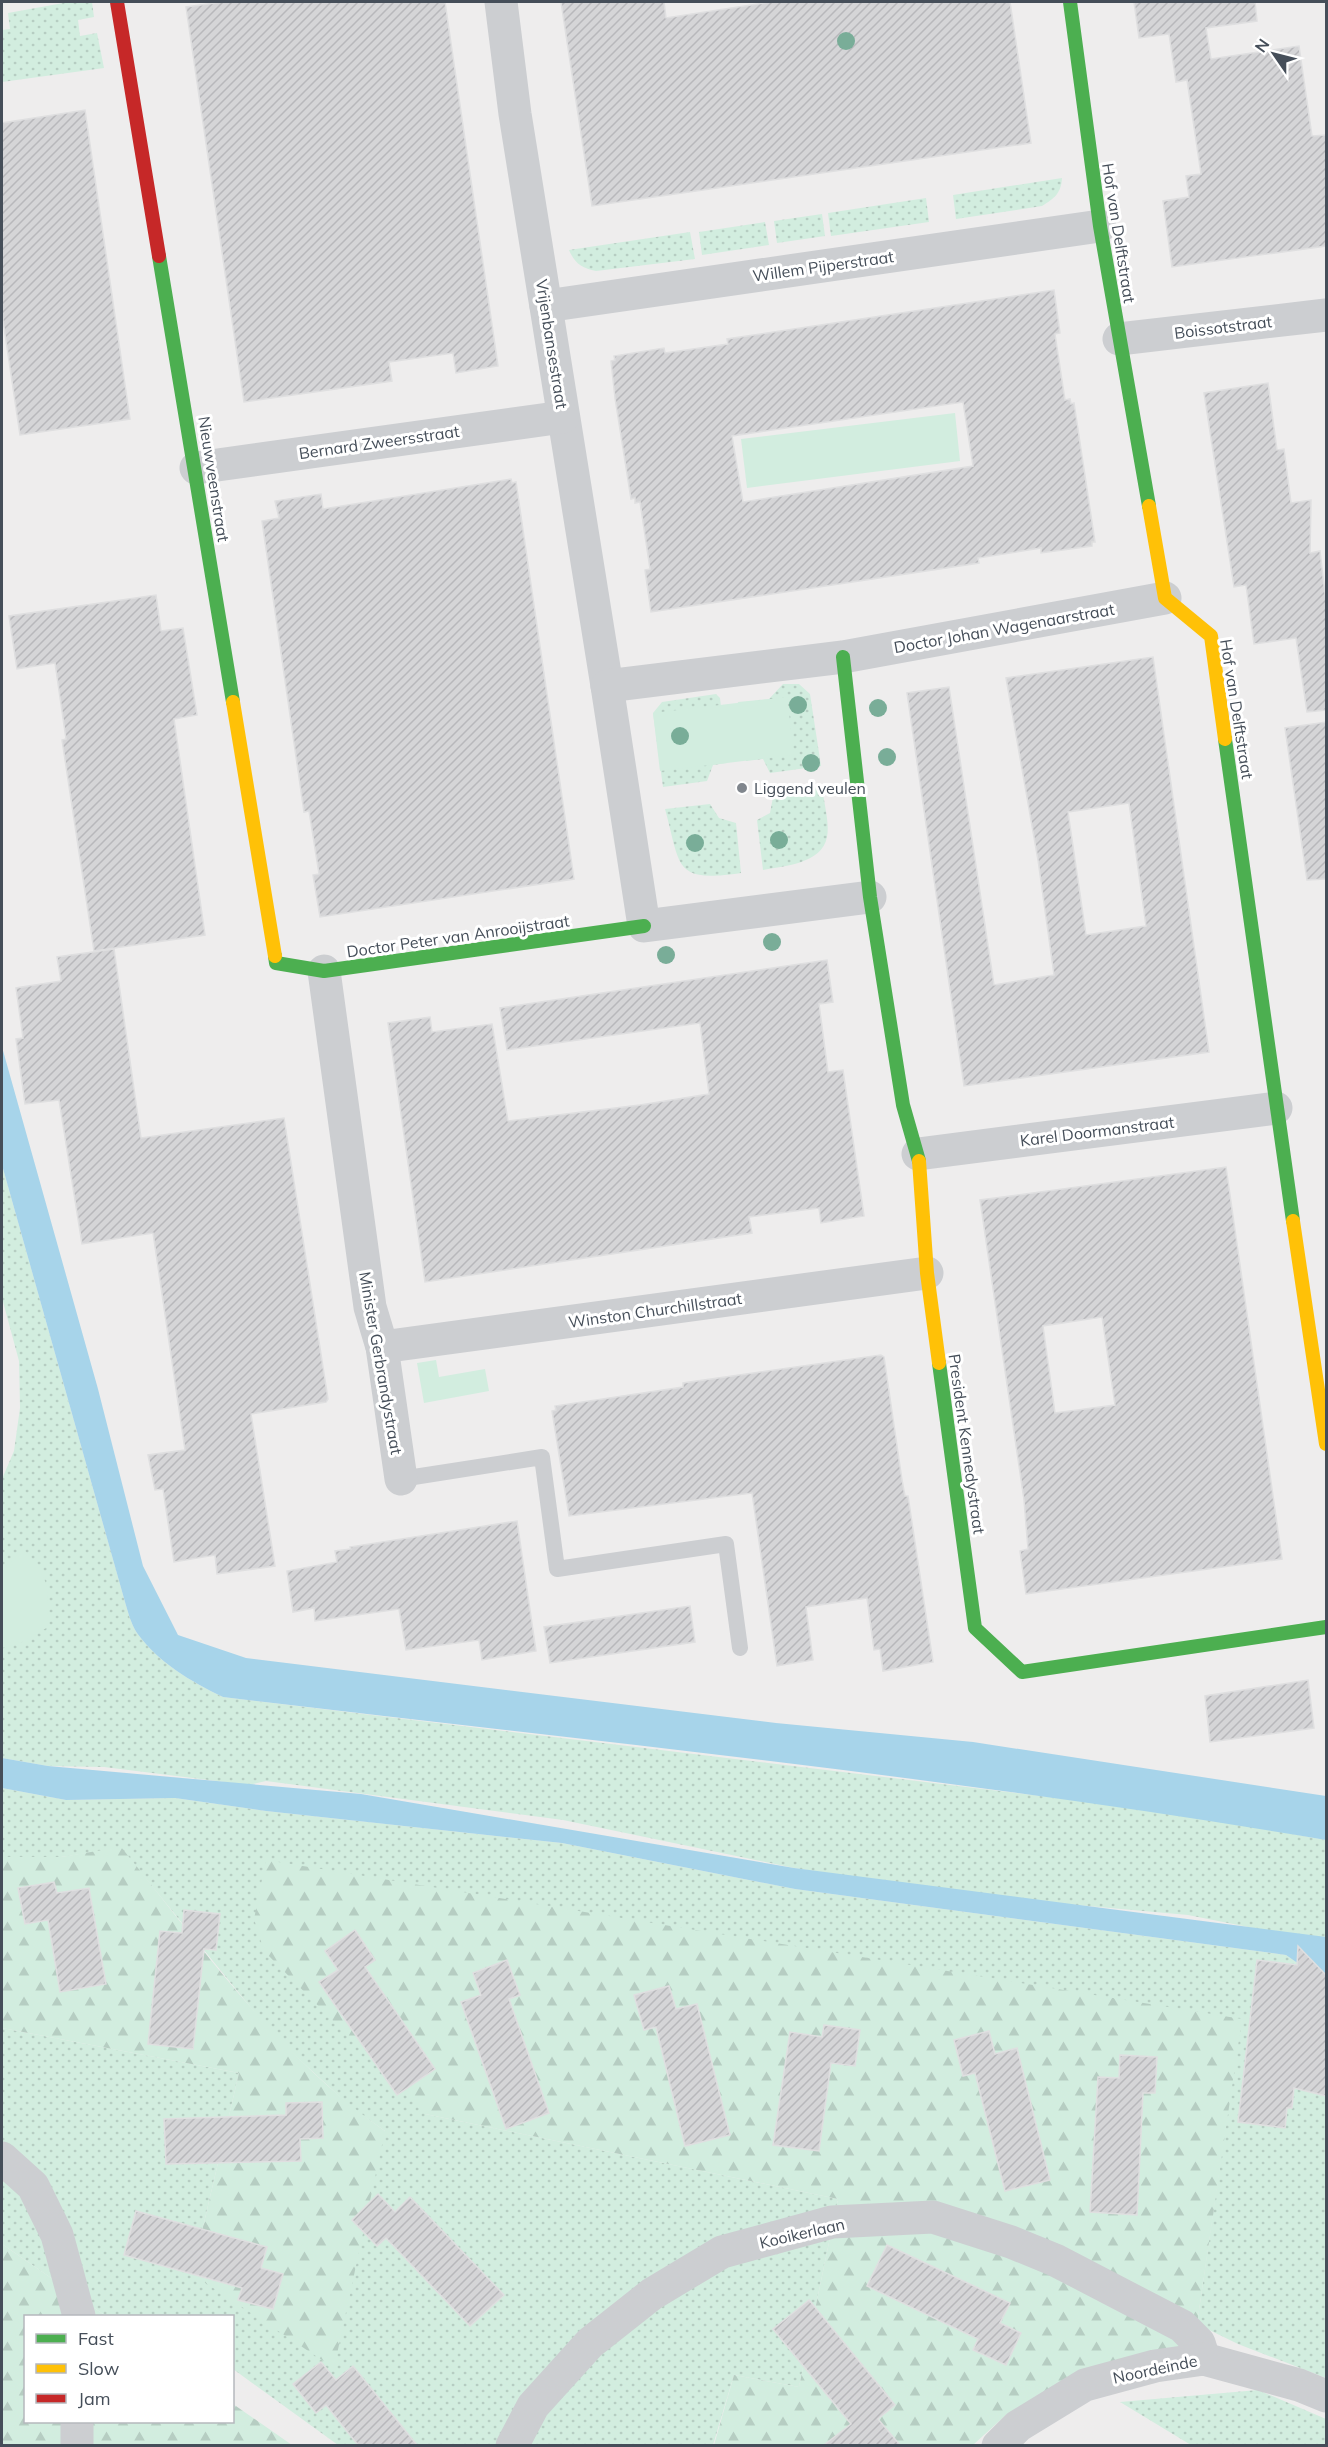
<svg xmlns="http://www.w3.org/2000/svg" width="1328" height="2447" font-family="Mulish,sans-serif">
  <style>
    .grass { fill: url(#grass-dots) }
    .forest { fill: url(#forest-firs) }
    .green { fill: #d2eddf }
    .water { fill: #a7d4ea }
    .building { fill: url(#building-hatch); stroke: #dfdfe0; stroke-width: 1.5; fill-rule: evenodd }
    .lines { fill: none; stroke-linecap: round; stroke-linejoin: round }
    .lane { stroke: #ccced1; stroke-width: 16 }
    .street { stroke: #ccced1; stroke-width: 33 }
    .fast { stroke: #4caf50; stroke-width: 14 }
    .slow { stroke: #ffc107; stroke-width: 14 }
    .jam { stroke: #c62828; stroke-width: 14 }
    .tree { fill: #79ad98 }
    .poi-dot { fill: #80868d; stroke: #fff; stroke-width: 2 }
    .labels { text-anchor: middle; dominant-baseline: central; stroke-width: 6; stroke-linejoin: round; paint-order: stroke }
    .street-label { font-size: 16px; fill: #454e59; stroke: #fff }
    .poi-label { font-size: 16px; fill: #454e59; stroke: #fff; text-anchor: start }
  </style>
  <defs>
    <pattern id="grass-dots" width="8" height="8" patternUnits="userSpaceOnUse" patternTransform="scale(1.5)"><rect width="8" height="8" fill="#d2eddf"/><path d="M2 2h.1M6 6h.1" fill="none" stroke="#b6cdc2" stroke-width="1.8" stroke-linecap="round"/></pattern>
    <pattern id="forest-firs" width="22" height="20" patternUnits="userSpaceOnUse" patternTransform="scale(1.5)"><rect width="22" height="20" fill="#d2eddf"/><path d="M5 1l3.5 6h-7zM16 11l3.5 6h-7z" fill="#b6cdc2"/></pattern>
    <pattern id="building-hatch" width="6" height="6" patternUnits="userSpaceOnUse" patternTransform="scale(1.5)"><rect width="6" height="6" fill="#d5d5d7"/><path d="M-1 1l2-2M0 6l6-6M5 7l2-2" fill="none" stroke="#b8b8bb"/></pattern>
  </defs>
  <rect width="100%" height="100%" fill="#eeeded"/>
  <g class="grass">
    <path d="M69 2H92L94 17 78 20 80 36 97 33 104 68 2 82V30L10 29 8 13Z"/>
    <path d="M1062 178C1061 193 1055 198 1042 206L956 219 953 195Z"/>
    <path d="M926 198 929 222 831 236 828 213Z"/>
    <path d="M822 214 825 236 777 243 774 221Z"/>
    <path d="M765 222 769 245 702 255 699 232Z"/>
    <path d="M690 232 695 259 596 271C582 268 575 264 569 250Z"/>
    <path d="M783 684H799L810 694 821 766 770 773 763 759 746 761 738 702 769 699Z"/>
    <path d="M716 694 720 698 727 763 713 765 707 781 663 787 653 713 662 702Z"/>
    <path d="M822 785C823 800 830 822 827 837 822 864 783 866 763 870L757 820 770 813 774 792Z"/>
    <path d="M710 804 719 818 736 823 741 873C673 883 681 867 665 809Z"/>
    <path d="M2 1165 125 1602C128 1612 131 1624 137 1633 159 1663 190 1681 223 1697L1165 1811 1326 1840V1949L1303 1938 1188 1915 988 1897 794 1868 563 1820 266 1781 249 1785 104 1767 48 1766 2 1758V1479L14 1451 20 1408 19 1361 2 1298Z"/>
    <path d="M2 1788 66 1800 175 1798 266 1811 562 1843 795 1889 1286 1955 1326 1983V2378L1238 2344 1197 2324 1241 2019 425 2114 838 2199 799 2387 734 2375 713 2445H338L233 2369 232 2316H106L2 2244V2028L239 2073 192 2274 385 2131 351 2107 274 2036 121 1848 61 1857H2Z"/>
    <path d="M1258 2390 1326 2419V2445H1191L1120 2402Z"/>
  </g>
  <g class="forest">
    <path d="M121 1847C203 1948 278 2057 385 2131L334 2368 192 2274 239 2073 2 2028V1857H61Z"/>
    <path d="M266 1860 1242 2019 1197 2324 1175 2356 1007 2414 973 2445H714L734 2375 799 2387 838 2199 425 2114 264 1951 254 1919Z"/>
    <path d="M2 2244 106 2316H26V2422H232L233 2404 292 2445H2Z"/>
  </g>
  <g class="green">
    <path d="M955 413 960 461 747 488 741 439Z"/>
    <path d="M787 697 794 755 660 771 653 713Z"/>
    <path d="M436 1360 439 1377 485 1369 489 1391 424 1403 417 1363Z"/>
    <path d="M25 1551C51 1576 48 1593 48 1627L19 1644 2 1648V1569Z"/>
  </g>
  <g class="water">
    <path d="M2 1047 98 1389 143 1566 178 1635 246 1658 776 1723 973 1742 1326 1796V1840C961 1778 591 1741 223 1697 190 1681 159 1663 137 1633 131 1624 128 1612 125 1602L2 1165Z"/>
    <path d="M2 1758 48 1766 361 1794 794 1868 1326 1937V1983L1286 1955 795 1889 562 1843 266 1811 175 1798 66 1800 2 1788Z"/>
  </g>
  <g class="building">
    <path d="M222 2H445L498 366 456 373 453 353 389 362 392 381 244 402 186 7Z"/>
    <path d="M561 2H664L666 18 770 2H1010L1031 143 592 206Z"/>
    <path d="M1134 2H1255L1257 21 1206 28 1211 59 1299 46 1312 136 1326 135V246L1172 267 1163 201 1189 197 1186 176 1201 174 1187 80 1176 82 1169 34 1139 38Z"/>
    <path d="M85 110 130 419 20 435 2 314V123Z"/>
    <path d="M1054 290 1060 333 1055 334 1065 400 1070 399 1071 404 1074 403 1095 542H1092V546L1041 553V548L978 558 979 563 651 612 645 570 650 569 640 502 635 503V498L631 499 615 398 611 361 615 360 614 356 664 348 665 353 728 344 727 339ZM963 402 973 466 743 502 732 436Z"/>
    <path d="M1268 383 1277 450 1284 449 1291 503 1311 500 1310 553 1320 551 1326 602V710L1307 712 1296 638 1254 644 1246 585 1234 587 1204 393Z"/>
    <path d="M511 479 512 483 516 482 574 879 320 917 313 875 319 874 309 811 304 812 262 521 279 518 275 501 321 494 323 509Z"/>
    <path d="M156 595 161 631 183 628 197 715 174 719 205 935 94 951 62 740 66 739 55 663 17 669 9 616Z"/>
    <path d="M1153 657 1209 1052 964 1086 907 693 949 687 994 985 1054 975 1038 860 1006 678ZM1129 803 1146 926 1086 935 1068 812Z"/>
    <path d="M1326 722V879L1307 880 1285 728Z"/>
    <path d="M114 949 141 1138 284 1118 328 1399 326 1402 251 1414 275 1566 217 1574 215 1555 174 1562 163 1489 155 1490 148 1455 185 1450 153 1233 82 1244 59 1100 25 1104 16 1039 23 1038 16 988 61 981 57 957Z"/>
    <path d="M827 960 833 1002 819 1004 828 1072 843 1070 864 1216 821 1223 819 1208 749 1217 752 1233 425 1282 388 1023 430 1017 432 1032 492 1024 508 1121 640 1105 709 1094 700 1023 507 1050 500 1008Z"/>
    <path d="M1226 1167 1282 1559 1026 1594 1020 1551 1028 1549 1024 1500 980 1200ZM1102 1317 1115 1405 1055 1413 1043 1326Z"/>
    <path d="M881 1355 884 1357 902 1480 905 1496H908L933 1662 883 1671 880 1649 874 1650 867 1598 806 1607 813 1660 777 1666 752 1493 569 1516 552 1411 556 1410 555 1406 683 1387V1383Z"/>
    <path d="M517 1521 536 1651 482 1660 479 1640 406 1650 399 1609 315 1621 314 1608 293 1612 287 1571 337 1562 335 1551 351 1549 350 1547Z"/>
    <path d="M690 1606 695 1642 550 1663 544 1627Z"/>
    <path d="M1308 1680 1314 1728 1210 1742 1205 1696Z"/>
    <path d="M54 1882 57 1893 89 1888 106 1984 60 1992 48 1920 25 1924 18 1888Z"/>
    <path d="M184 1910 220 1914 216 1950 204 1949 193 2049 148 2044 160 1931 182 1933Z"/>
    <path d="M355 1930 375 1960 365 1967 435 2069 397 2095 319 1982 338 1970 325 1951Z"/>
    <path d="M1298 1946 1326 1975V2096L1294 2088 1292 2108H1287L1285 2128 1238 2122 1257 1960 1297 1965Z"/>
    <path d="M507 1960 520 1995 509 1999 549 2113 506 2129 461 2002 481 1995 473 1973Z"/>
    <path d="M669 1986 676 2009 697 2004 730 2135 685 2146 656 2027 644 2030 634 1995Z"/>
    <path d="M824 2025 860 2030 855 2066 831 2063 819 2151 773 2145 790 2032 822 2037Z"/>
    <path d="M989 2031 995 2054 1017 2048 1050 2180 1005 2191 975 2073 963 2076 954 2040Z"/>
    <path d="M1120 2055 1157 2057 1155 2093H1143L1137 2215 1090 2212 1098 2077 1119 2078Z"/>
    <path d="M322 2102 323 2138 300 2139 301 2161 166 2164 164 2119 286 2115V2103Z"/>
    <path d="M378 2194 395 2212 410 2197 504 2295 470 2326 386 2238 377 2246 352 2220Z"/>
    <path d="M136 2211 267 2247 261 2268 283 2274 273 2309 238 2300 242 2288 124 2255Z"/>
    <path d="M887 2245 1010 2303 1000 2323 1021 2333 1006 2365 973 2350 978 2339 867 2286Z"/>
    <path d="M809 2300 895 2405 878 2419 900 2445H824L851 2424 773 2329Z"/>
    <path d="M321 2362 336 2380 353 2366 417 2445H358L326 2405 316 2413 293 2384Z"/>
  </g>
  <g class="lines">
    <path class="lane" d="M401 1479 542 1457 557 1569 726 1544 740 1648"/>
    <g class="street">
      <path d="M501 2 515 114 607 686"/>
      <path d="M546 306 1100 226"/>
      <path d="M1119 339 1326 315"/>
      <path d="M196 468 563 417"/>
      <path d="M870 897 644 926 607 686 843 657 1165 598"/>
      <path d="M324 971 370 1307 382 1347 401 1479"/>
      <path d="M918 1154 1276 1108"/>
      <path d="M382 1347 927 1273"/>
      <path d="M2 2158 33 2186 57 2235 79 2316"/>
      <path d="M77 2446V2422"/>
      <path d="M512 2446 533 2406 590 2343 652 2294 722 2252 832 2222 933 2217 1011 2242 1055 2260 1182 2326 1199 2343 1204 2359"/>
      <path d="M998 2446 1018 2426 1085 2385 1155 2366 1204 2359 1299 2385 1326 2396"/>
    </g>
    <g class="fast">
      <path d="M1070 2 1100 226 1149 506"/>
      <path d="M159 256 233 702"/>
      <path d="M843 657 870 897 903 1105 919 1161"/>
      <path d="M1225 739 1293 1221"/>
      <path d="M275 956 276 963 324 971 644 926"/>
      <path d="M939 1363 975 1628 1022 1672 1326 1627"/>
    </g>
    <g class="slow">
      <path d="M1149 506 1165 598 1211 636 1225 739"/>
      <path d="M233 702 275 956"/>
      <path d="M919 1161 927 1273 939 1363"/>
      <path d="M1293 1221 1326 1444"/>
    </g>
    <path class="jam" d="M117 2 159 256"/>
  </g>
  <g class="tree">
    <circle cx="846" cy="41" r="9"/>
    <circle cx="798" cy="705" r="9"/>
    <circle cx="878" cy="708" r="9"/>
    <circle cx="680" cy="736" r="9"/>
    <circle cx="887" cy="757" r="9"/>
    <circle cx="811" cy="763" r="9"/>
    <circle cx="779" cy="840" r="9"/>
    <circle cx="695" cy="843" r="9"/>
    <circle cx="772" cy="942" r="9"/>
    <circle cx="666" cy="955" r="9"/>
  </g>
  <circle class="poi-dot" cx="742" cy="788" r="6"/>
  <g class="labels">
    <g class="street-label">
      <text transform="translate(1119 233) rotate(81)">Hof van Delftstraat</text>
      <text transform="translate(823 266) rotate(-8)">Willem Pijperstraat</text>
      <text transform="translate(1223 327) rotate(-7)">Boissotstraat</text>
      <text transform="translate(552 344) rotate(81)">Vrijenbansestraat</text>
      <text transform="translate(379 442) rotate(-8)">Bernard Zweersstraat</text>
      <text transform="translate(214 479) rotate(81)">Nieuwveenstraat</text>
      <text transform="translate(1004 628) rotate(-10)">Doctor Johan Wagenaarstraat</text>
      <text transform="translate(1237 709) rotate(81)">Hof van Delftstraat</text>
      <text transform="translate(458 936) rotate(-8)">Doctor Peter van Anrooijstraat</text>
      <text transform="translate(1097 1131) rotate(-7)">Karel Doormanstraat</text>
      <text transform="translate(655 1310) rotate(-8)">Winston Churchillstraat</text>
      <text transform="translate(381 1363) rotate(80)">Minister Gerbrandystraat</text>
      <text transform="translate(967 1444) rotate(82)">President Kennedystraat</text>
      <text transform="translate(802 2233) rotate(-13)">Kooikerlaan</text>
      <text transform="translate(1155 2369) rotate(-12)">Noordeinde</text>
    </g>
    <g class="poi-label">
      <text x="754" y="788">Liggend veulen</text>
    </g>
  </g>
  <rect width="1328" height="2447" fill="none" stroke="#454e59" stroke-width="6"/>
  <rect x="24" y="2315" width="210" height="108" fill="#ffffff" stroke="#b5b8bd" stroke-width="1.5"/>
  <rect x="36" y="2334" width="30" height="9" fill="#4caf50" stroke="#b5b8bd" stroke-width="1.5"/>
  <text x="78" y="2345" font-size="18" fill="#454e59">Fast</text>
  <rect x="36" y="2364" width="30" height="9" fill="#ffc107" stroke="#b5b8bd" stroke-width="1.5"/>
  <text x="78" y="2375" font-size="18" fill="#454e59">Slow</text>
  <rect x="36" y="2394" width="30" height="9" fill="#c62828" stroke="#b5b8bd" stroke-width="1.5"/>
  <text x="78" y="2405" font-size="18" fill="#454e59">Jam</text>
  <g transform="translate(1274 54) rotate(305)" stroke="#ffffff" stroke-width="4.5" paint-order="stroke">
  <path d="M0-4.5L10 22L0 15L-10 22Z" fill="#454e59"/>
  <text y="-9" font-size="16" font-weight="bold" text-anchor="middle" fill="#454e59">N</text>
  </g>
</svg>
